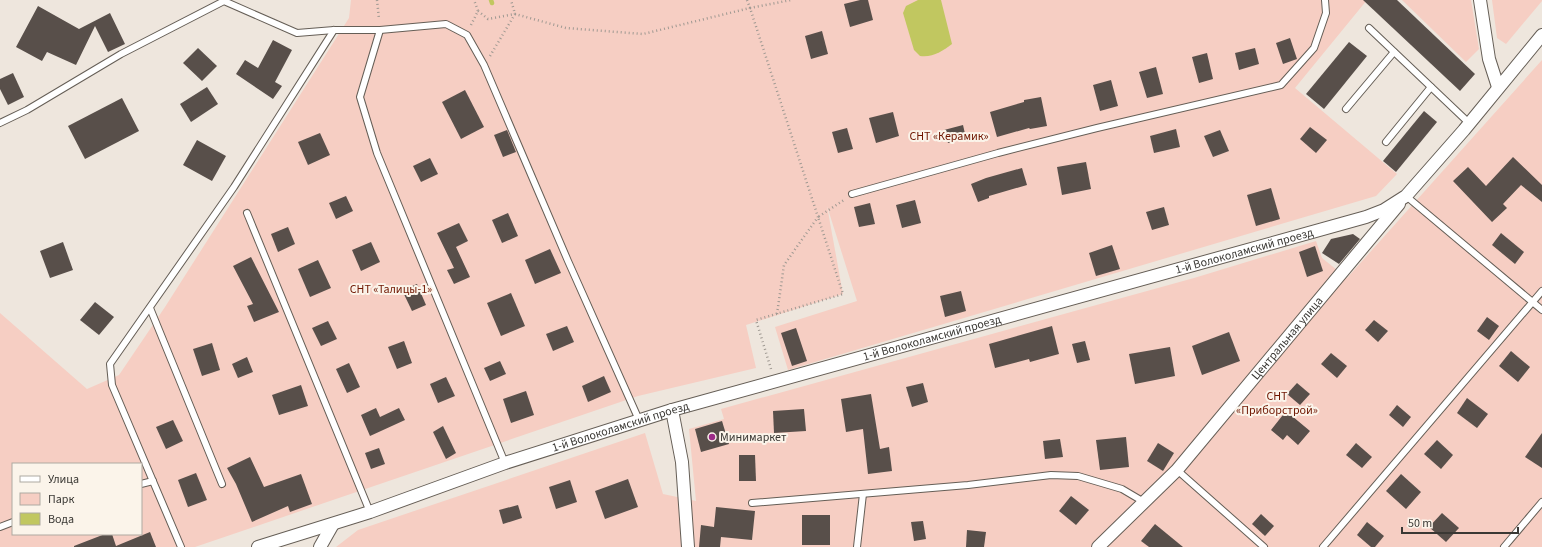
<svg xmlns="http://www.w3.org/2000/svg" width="1542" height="547" font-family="'Source Sans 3',sans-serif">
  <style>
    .green { fill: #f6cec3; fill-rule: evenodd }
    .water { fill: #c1c760 }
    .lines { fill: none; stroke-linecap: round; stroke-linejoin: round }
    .stream { stroke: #c1c760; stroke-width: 4.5 }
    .building { fill: #584f4a }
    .lane-casing { stroke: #655e56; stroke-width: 8 }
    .street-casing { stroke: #655e56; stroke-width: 14 }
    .path { stroke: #9f9992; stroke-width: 2.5; stroke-dasharray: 1 3; stroke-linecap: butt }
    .lane { stroke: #fff; stroke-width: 6 }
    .street { stroke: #fff; stroke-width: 12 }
    .poi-dot { fill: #9c2b88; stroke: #fbf4ea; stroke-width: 1.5 }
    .labels { text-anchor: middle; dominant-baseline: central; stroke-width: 4; stroke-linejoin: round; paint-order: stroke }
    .park-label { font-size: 12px; fill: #6f1600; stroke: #fbf4ea }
    .street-label { font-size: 12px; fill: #3a3834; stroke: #fbf4ea }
    .poi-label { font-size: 12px; fill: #3a3834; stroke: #fbf4ea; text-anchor: start }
  </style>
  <rect width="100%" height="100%" fill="#eee6dd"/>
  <g class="green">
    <path d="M351 0H1367L1295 88 1397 174 1376 196 788 370 775 327 857 301 827 206 843 294 746 325 756 368 638 396 195 547H0V313L87 389 119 375 165 307 349 18ZM13 464H141V534H13Z"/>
    <path d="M1402 0H1471L1479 49 1466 62Z"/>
    <path d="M1492 0H1542V1L1506 44 1497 38Z"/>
    <path d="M1542 60V547H336L358 530 645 433 663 494 696 501 689 429 724 419 721 409 1194 278 1316 241 1322 258 1347 278Z"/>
  </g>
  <path class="water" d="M918 0H941L952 44C943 51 932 58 920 56L914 50 903 13 906 6Z"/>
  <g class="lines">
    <path class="stream" d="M491 0 492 3"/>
  </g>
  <g class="building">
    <path d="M860 0H868L873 20 850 27 844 4Z"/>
    <path d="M1363 0H1397L1475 74 1460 91Z"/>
    <path d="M38 6 79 29 110 13 125 44 108 52 95 26 76 65 47 52 42 61 16 47Z"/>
    <path d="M822 31 828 54 811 59 805 36Z"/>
    <path d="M1290 38 1297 59 1283 64 1276 43Z"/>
    <path d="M273 40 292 50 275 82 282 86 273 99 236 74 245 60 258 68Z"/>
    <path d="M1349 42 1367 56 1324 109 1306 94Z"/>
    <path d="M198 48 217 66 202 81 183 63Z"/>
    <path d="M1255 48 1259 64 1239 70 1235 53Z"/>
    <path d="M1207 53 1213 79 1199 83 1192 57Z"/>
    <path d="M1156 67 1163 94 1147 98 1139 72Z"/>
    <path d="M13 73 24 97 8 105 0 89V79Z"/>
    <path d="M1111 80 1118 106 1100 111 1093 85Z"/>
    <path d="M207 87 218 104 191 122 180 104Z"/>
    <path d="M465 90 484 127 461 139 442 102Z"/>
    <path d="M1041 97 1047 126 1030 129 1029 128 997 137 990 112 1024 102V100Z"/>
    <path d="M122 98 139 131 85 159 68 126Z"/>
    <path d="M1424 111 1437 122 1396 172 1383 161Z"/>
    <path d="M893 112 899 136 876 143 869 118Z"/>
    <path d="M963 125 966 138 948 143 944 130Z"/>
    <path d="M1310 127 1327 140 1316 153 1300 139Z"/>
    <path d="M847 128 853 149 838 153 832 132Z"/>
    <path d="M1176 129 1180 147 1154 153 1150 136Z"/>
    <path d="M507 130 516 152 503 157 494 135Z"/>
    <path d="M1220 130 1229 151 1213 157 1204 136Z"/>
    <path d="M320 133 330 155 308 165 298 142Z"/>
    <path d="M197 140 226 156 212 181 183 165Z"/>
    <path d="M1513 157 1542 185V202L1521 185 1503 204 1507 208 1492 222 1453 181 1468 167 1486 186Z"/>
    <path d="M430 158 438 174 421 182 413 166Z"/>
    <path d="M1086 162 1091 189 1062 195 1057 167Z"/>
    <path d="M1022 168 1027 185 989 196V198L978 202 971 184 986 178Z"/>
    <path d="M1271 188 1280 219 1256 226 1247 195Z"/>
    <path d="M346 196 353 211 336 219 329 203Z"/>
    <path d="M915 200 921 223 902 228 896 205Z"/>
    <path d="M870 203 875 224 859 227 854 207Z"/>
    <path d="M1164 207 1169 225 1152 230 1146 212Z"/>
    <path d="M508 213 518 236 502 243 492 220Z"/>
    <path d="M459 223 468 241 456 247 470 277 454 284 447 270 454 268 437 233Z"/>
    <path d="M288 227 295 244 278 252 271 234Z"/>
    <path d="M1501 233 1524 252 1515 264 1492 245Z"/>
    <path d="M1353 234 1360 239 1339 264 1322 253 1331 239Z"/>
    <path d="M63 242 73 270 50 278 40 251Z"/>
    <path d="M371 242 380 262 361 271 352 250Z"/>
    <path d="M1112 245 1120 269 1096 276 1089 253Z"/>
    <path d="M1315 246 1323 271 1307 277 1299 252Z"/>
    <path d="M550 249 561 273 535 284 525 260Z"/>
    <path d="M251 257 279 312 254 322 247 306 253 304 233 266Z"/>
    <path d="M318 260 331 288 310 297 298 269Z"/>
    <path d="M417 284 426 305 412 311 402 290Z"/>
    <path d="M961 291 966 311 945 317 940 296Z"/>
    <path d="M511 293 525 326 501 336 487 303Z"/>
    <path d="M95 302 114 317 99 335 80 320Z"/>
    <path d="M1487 317 1499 326 1489 340 1477 331Z"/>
    <path d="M1374 320 1388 331 1378 342 1365 330Z"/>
    <path d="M328 321 337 339 321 346 312 328Z"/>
    <path d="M567 326 574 342 553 351 546 334Z"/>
    <path d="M1052 326 1059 354 1030 362 1029 359 995 368 989 344Z"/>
    <path d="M796 328 807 361 792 366 781 333Z"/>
    <path d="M1229 332 1240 361 1202 375 1192 346Z"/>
    <path d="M404 341 412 363 397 369 388 347Z"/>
    <path d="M1085 341 1090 360 1077 363 1072 344Z"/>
    <path d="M212 343 220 370 202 376 193 349Z"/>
    <path d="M1170 347 1175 376 1135 384 1129 354Z"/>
    <path d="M1511 351 1530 367 1518 382 1499 366Z"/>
    <path d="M1331 353 1347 366 1337 378 1321 364Z"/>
    <path d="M247 357 253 372 238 378 232 364Z"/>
    <path d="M500 361 506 374 490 381 484 368Z"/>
    <path d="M349 363 360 387 347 393 336 369Z"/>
    <path d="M604 376 611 392 588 402 582 386Z"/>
    <path d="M446 377 455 396 438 403 430 384Z"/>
    <path d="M923 383 928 402 912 407 906 387Z"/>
    <path d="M1297 383 1310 394 1300 405 1287 394Z"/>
    <path d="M301 385 308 406 279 415 272 395Z"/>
    <path d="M526 391 534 415 511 423 503 399Z"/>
    <path d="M871 394 880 449 889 447 892 471 868 474 863 429 846 432 841 399Z"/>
    <path d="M1467 398 1488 414 1477 428 1457 413Z"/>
    <path d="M1397 405 1411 417 1403 427 1389 415Z"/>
    <path d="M376 408 380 417 399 408 405 420 370 436 361 415Z"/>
    <path d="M804 409 806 431 774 433 773 411Z"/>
    <path d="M1286 411 1310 431 1298 445 1287 435 1283 440 1271 430Z"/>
    <path d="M173 420 183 441 166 449 156 427Z"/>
    <path d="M722 421 729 444 701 452 695 429Z"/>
    <path d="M443 426 456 453 446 459 433 432Z"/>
    <path d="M1542 433V468L1525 457Z"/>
    <path d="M1126 437 1129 467 1100 470 1096 440Z"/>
    <path d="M1060 439 1063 457 1045 459 1043 441Z"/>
    <path d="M1437 440 1453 455 1441 469 1424 454Z"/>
    <path d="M1158 443 1174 453 1163 471 1147 461Z"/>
    <path d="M1356 443 1372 457 1362 468 1346 455Z"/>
    <path d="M379 448 385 464 371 469 365 453Z"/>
    <path d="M739 455H755L756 481H739Z"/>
    <path d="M250 457 264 487 301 474 312 504 290 512 288 506 252 522 236 484 227 468Z"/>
    <path d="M196 473 207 500 188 507 178 480Z"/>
    <path d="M1401 474 1421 492 1406 509 1386 491Z"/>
    <path d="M628 479 638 507 605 519 595 491Z"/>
    <path d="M570 480 577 502 556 509 549 487Z"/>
    <path d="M1071 496 1089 510 1076 525 1059 511Z"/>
    <path d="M518 505 522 518 503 524 499 510Z"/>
    <path d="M716 507 755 511 752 540 721 537 720 547H699L701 525 714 527Z"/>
    <path d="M1442 513 1459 528 1446 542 1429 527Z"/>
    <path d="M1261 514 1274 526 1265 536 1252 524Z"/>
    <rect x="802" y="515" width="28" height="30"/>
    <path d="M923 521 926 539 914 541 911 522Z"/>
    <path d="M1367 522 1384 536 1375 547H1371L1357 535Z"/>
    <path d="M1155 524 1183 547H1149L1141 541Z"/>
    <path d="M967 530 986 532 984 547H966Z"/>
    <path d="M150 532 156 547H74V546L105 534H112L116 546Z"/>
  </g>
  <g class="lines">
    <g class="lane-casing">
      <g id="lane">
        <path d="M1369 28 1469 123"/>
        <path d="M380 30 360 97 377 153 505 463"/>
        <path d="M1346 109 1394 52"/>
        <path d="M0 123 27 110 121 54 224 1 297 33 334 30H380L446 24 467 35 484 65 568 261 639 420"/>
        <path d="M1386 142 1431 87"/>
        <path d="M852 194 998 153 1097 128 1281 85 1314 48 1326 13 1325 0"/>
        <path d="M1406 196 1542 310"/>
        <path d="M247 213 370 512"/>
        <path d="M150 308 222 484"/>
        <path d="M1177 470 1264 547"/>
        <path d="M141 484 153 481"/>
        <path d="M752 503 968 485 1051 475 1078 476 1122 489 1144 502"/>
        <path d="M0 527 13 522"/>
        <path d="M181 547 112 385 110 364 234 187 334 30"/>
        <path d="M857 547 863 494"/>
        <path d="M1323 547 1542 291"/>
        <path d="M1504 547 1542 502"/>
      </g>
    </g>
    <g class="street-casing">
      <g id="street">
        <path d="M1480 0 1489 59 1498 87"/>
        <path d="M672 410 682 462 688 547"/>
        <path id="s1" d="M258 547 370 512 505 463 672 410 1366 217 1384 210 1406 196 1464 130 1542 35"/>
        <path d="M320 547 333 524"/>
        <path id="s2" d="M1098 547 1177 470 1399 204"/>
      </g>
    </g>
    <g class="path">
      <path d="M377 0 379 19"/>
      <path d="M478 11 488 19 515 14 566 28 643 34 750 8 747 0"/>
      <path d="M471 25 478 11 474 0"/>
      <path d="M490 56 515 14 511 0"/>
      <path d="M777 314 784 265 818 217 750 8 791 0"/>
      <path d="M771 369 756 320 843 294 818 217 844 200"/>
    </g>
    <use href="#lane" class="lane"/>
    <use href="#street" class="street"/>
  </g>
  <circle class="poi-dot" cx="712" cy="437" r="4"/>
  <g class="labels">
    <g class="park-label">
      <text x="949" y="136">СНТ «Керамик»</text>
      <text x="391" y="289">СНТ «Талицы-1»</text>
      <text x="1277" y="396">СНТ<tspan x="1277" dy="14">«Приборстрой»</tspan></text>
    </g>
    <g class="street-label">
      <text stroke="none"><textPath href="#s1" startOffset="1030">1-й Волоколамский проезд</textPath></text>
      <text stroke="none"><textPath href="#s1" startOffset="706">1-й Волоколамский проезд</textPath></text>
      <text stroke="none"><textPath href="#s2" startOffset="282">Центральная улица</textPath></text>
      <text stroke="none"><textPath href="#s1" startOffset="382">1-й Волоколамский проезд</textPath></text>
    </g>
    <g class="poi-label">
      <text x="720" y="437">Минимаркет</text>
    </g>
  </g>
  <rect x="12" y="463" width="130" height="72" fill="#fbf4ea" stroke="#aea9a1"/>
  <rect x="20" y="476" width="20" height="6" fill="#ffffff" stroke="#aea9a1"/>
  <text x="48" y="483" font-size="12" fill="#3a3834">Улица</text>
  <rect x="20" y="493" width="20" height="12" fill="#f6cec3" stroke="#aea9a1"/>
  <text x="48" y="503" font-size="12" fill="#3a3834">Парк</text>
  <rect x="20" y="513" width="20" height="12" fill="#c1c760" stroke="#aea9a1"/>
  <text x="48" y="523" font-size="12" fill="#3a3834">Вода</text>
  <path d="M1402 527v6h116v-6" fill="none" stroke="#3a3834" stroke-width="2"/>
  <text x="1408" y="527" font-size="12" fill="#3a3834" stroke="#fbf4ea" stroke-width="3" paint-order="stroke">50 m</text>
</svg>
